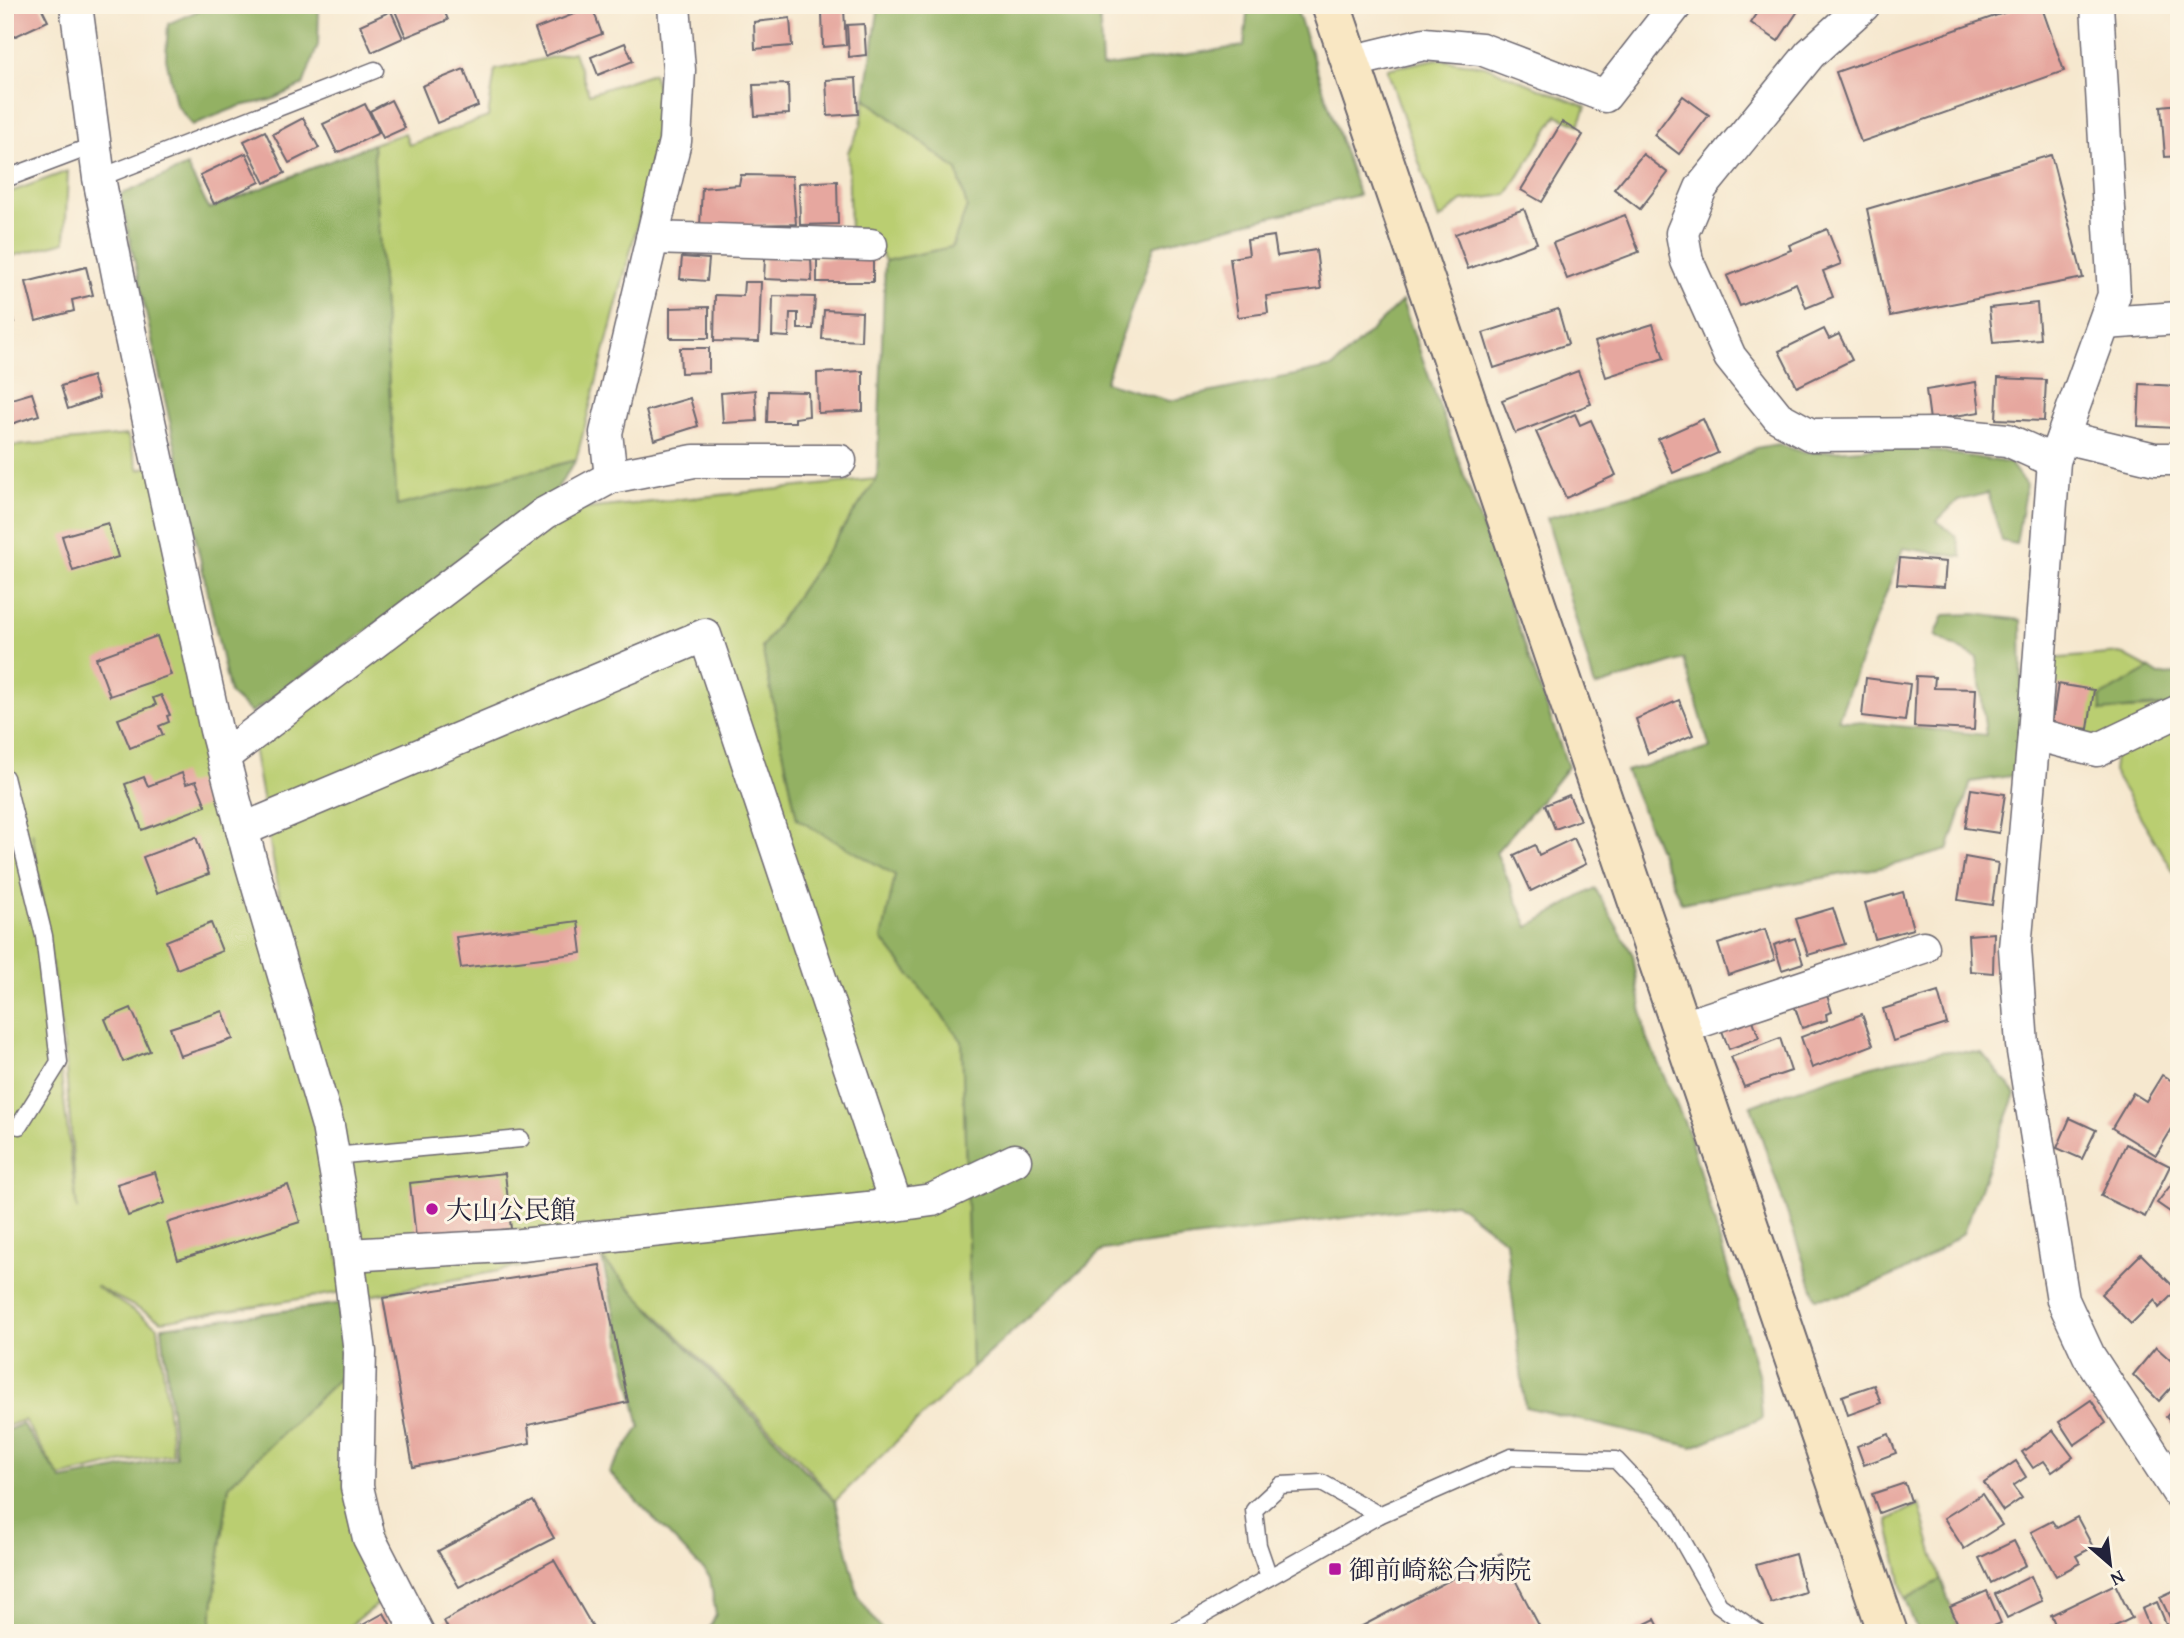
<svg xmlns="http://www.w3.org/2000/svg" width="2184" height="1638" font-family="'Gentium Book Plus','Noto Serif JP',serif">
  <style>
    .green { fill: #bace71; stroke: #6e7856; stroke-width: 2; fill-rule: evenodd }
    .forest { fill: #93b163; stroke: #5a6a4f; stroke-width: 2 }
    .building { fill: #e6a79f }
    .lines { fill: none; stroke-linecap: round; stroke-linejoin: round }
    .lane-casing { stroke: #6c676f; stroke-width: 19 }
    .street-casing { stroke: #6c676f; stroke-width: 35 }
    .secondary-casing { stroke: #6c676f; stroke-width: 42 }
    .lane { stroke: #fff; stroke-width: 16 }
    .street { stroke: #fff; stroke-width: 32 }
    .secondary { stroke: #f9e7c3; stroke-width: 38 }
    .poi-dot { fill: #b5179e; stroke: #fcf5e5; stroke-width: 2.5 }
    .labels { text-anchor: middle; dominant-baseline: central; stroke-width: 6; stroke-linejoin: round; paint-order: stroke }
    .poi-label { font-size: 26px; fill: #22223b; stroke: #fcf5e5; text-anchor: start }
  </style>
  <rect width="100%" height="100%" fill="#fcf5e5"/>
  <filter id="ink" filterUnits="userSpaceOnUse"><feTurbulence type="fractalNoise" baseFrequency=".0143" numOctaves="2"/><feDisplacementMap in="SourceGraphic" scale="14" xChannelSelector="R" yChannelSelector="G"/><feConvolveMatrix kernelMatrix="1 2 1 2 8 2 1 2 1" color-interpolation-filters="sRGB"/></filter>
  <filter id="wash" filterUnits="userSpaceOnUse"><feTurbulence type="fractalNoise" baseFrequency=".00686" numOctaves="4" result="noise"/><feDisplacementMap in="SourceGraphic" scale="28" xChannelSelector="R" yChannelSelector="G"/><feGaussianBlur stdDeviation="1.57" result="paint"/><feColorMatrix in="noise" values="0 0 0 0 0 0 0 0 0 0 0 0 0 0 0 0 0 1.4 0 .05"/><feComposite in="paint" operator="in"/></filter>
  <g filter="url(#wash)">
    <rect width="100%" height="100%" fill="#f6e8cf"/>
    <g class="green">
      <path d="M574 52 589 94 653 73 666 115 576 460 397 506 373 144 405 133 409 145 488 117 495 70Z"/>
      <path d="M1436 59 1485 66 1586 107 1579 125 1557 115 1507 195 1462 201 1439 220 1387 69Z"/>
      <path d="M865 98 957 170 967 207 952 247 885 261 875 240 850 233 848 152 861 125Z"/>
      <path d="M68 171 65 242 5 258V194Z"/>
      <path d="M127 435 139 470 152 465 327 1161 343 1292 162 1321 95 1286 158 1327 173 1454 120 1463 60 1477 24 1420 5 1427V438L14 446ZM32 831 65 1057 77 1210Z"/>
      <path d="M877 479 762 647 797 818 896 875 882 939 962 1041 972 1368 835 1501 805 1465 602 1259 601 1251 354 1299 309 1062 251 736 545 513Z"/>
      <path d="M2120 653 2150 669 2106 694V710L2179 707 2092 743 2046 731 2050 659Z"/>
      <path d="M2179 726V870L2174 872 2113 772 2115 754Z"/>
      <path d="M347 1365 386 1597 341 1633 210 1630 229 1485Z"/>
      <path d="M1919 1504 1941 1580 1905 1600 1888 1520Z"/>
    </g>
    <g class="forest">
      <path d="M211 5H319L318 45 303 85 271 100 240 106 192 125 176 104 166 58 168 24Z"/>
      <path d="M879 5H1099L1102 67 1244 46 1248 5H1295L1359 195 1155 245 1105 382 1169 401 1333 367 1402 301 1568 767 1539 803 1496 852 1528 927 1595 888 1633 955 1645 1033 1688 1131 1759 1377 1762 1418 1693 1447 1525 1407 1506 1241 1455 1203 1103 1250 972 1368 962 1041 882 939 895 875 797 819 762 647 877 479 885 261 952 247 967 207 957 170 865 98Z"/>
      <path d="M373 144 397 506 576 460 548 502 251 713 230 694 120 195 187 166 209 209Z"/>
      <path d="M1778 444 1805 453 1903 446 2010 463 2026 485 2016 544 2002 541 1988 493 1957 501 1937 521 1956 536 1962 557 1903 548 1838 720 1986 735 1977 658 1935 636 1944 615 1975 614 2021 620 2023 774 1971 782 1948 850 1889 866 1681 903 1626 771 1710 748 1684 659 1595 687 1547 518 1710 473 1756 448Z"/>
      <path d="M2150 669 2159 675 2179 674V707L2160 706 2101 711 2100 697Z"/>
      <path d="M1948 1051 1982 1053 2016 1094 1963 1233 1915 1266 1851 1294 1816 1298 1751 1106C1815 1082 1880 1060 1948 1051Z"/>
      <path d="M602 1259 835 1501 859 1598 884 1633H707L716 1615 710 1577 609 1472 640 1427Z"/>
      <path d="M344 1303 348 1370 229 1485 210 1630 257 1633H5V1431L22 1424 62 1480 176 1457 162 1327Z"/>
      <path d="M1941 1580 1961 1633H1918L1905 1599Z"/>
    </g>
    <g id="blocks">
      <g class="building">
        <path d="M17 5H40L48 21 5 41V7L8 14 19 9Z"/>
        <path d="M395 5H442L448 20 406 37 393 6Z"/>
        <path d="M1763 5H1796L1800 8 1778 41 1751 23Z"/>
        <path d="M2026 5H2041L2064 71 1861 142 1836 72Z"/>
        <path d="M592 7 602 34 545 56 535 29Z"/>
        <path d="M844 9 846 45 823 47 822 10Z"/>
        <path d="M391 11 403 38 372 52 360 25Z"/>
        <path d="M790 18 792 46 755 49 754 22Z"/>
        <path d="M864 24 866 55 849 57 847 25Z"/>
        <path d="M625 43 633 61 598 75 591 57Z"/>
        <path d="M464 69 478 106 437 123 422 86Z"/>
        <path d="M856 78 858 114 828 116 826 80Z"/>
        <path d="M788 84 789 114 755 116 753 85Z"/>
        <path d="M1683 96 1709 115 1679 154 1654 135Z"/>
        <path d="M391 100 405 128 383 138 370 111Z"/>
        <path d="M365 104 379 133 337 153 323 124Z"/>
        <path d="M2179 104V156L2165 157 2161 106Z"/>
        <path d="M303 118 319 148 289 163 273 134Z"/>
        <path d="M1562 122 1583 135 1542 202 1521 190Z"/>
        <path d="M265 131 285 173 265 183 244 141Z"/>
        <path d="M246 153 260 182 214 204 200 175Z"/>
        <path d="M1643 154 1668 173 1640 209 1614 189Z"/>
        <path d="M2051 155 2083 278 1890 316 1867 209Z"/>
        <path d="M741 175 792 176 796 224 700 226 702 188 739 185Z"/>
        <path d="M837 181 838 224 800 225 799 183Z"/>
        <path d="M1524 209 1537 243 1468 269 1455 234Z"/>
        <path d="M1625 215 1639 252 1567 279 1553 243Z"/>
        <path d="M1827 229 1841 264 1823 271 1833 297 1806 308 1796 283 1740 306 1727 276 1791 250 1789 245Z"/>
        <path d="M1274 236 1277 256 1316 250 1321 289 1266 296 1268 313 1238 317 1230 258 1249 255 1247 240Z"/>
        <path d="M682 257 709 259 707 281 680 279Z"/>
        <path d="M765 258H811L812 281 764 279Z"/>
        <rect x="817" y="259" width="56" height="23"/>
        <path d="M86 267 93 295 72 300 74 311 36 321 26 282Z"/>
        <path d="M744 282H761L759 342 714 341 715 295 743 296Z"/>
        <path d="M5 287 14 322 5 325Z"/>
        <path d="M773 296 815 297 813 329H798V313H790L789 337 772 336Z"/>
        <path d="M2037 303 2040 339 1993 343 1989 308Z"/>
        <path d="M709 307V338H670V308Z"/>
        <path d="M1558 309 1568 344 1494 368 1483 333Z"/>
        <path d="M824 310 862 312 861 341 822 339Z"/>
        <path d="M1653 324 1664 358 1606 377 1595 342Z"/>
        <path d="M1824 329 1829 339 1839 334 1852 360 1797 387 1779 351Z"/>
        <path d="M680 348H709V372L681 373Z"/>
        <path d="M863 371V411L818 413 817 373Z"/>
        <path d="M1578 371 1591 404 1515 433 1502 400Z"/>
        <path d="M92 376 99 398 68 409 61 386Z"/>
        <path d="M1998 378 2046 380 2044 421 1996 419Z"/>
        <path d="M1976 382 1980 412 1930 420 1926 390Z"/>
        <path d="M2140 384 2177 386 2175 428 2138 426Z"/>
        <path d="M755 390 757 421 723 423 721 393Z"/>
        <path d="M768 391 808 392 809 416 795 418V422H767Z"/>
        <path d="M32 393 39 415 8 425 5 418V401Z"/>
        <path d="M690 398 698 426 654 440 646 411Z"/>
        <path d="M1575 414 1580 425 1591 420 1616 475 1566 498 1536 432Z"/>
        <path d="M1703 419 1718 453 1673 473 1658 439Z"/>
        <path d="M108 523 118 557 73 571 62 536Z"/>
        <path d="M1900 558 1946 562 1944 587 1897 584Z"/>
        <path d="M157 636 171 675 110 696 96 658Z"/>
        <path d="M1916 676 1935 677 1934 688 1976 689 1974 730 1914 727Z"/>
        <path d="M1866 678 1910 684 1905 721 1862 716Z"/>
        <path d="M2058 684 2094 690 2088 729 2052 723Z"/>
        <path d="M161 695 170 715 167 716 169 722 159 726 163 735 130 748 118 719 156 705 153 698Z"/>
        <path d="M1679 700 1693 735 1648 754 1636 719Z"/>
        <path d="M182 773 186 784 196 781 206 806 142 830 125 784 144 777 148 786Z"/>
        <path d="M1971 789 2005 794 1999 833 1965 828Z"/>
        <path d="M1569 795 1580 820 1555 829 1545 805Z"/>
        <path d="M196 837 209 874 157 893 143 857Z"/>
        <path d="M1574 838 1586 864 1531 891 1514 855 1535 845 1539 855Z"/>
        <path d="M1965 857 1998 863 1992 905 1958 900Z"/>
        <path d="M1903 892 1913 929 1875 939 1865 903Z"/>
        <path d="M1833 908 1845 944 1808 955 1796 919Z"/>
        <path d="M578 921 582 953 461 968 456 937Z"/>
        <path d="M211 923 222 951 177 969 166 941Z"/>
        <path d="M1765 929 1775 960 1728 975 1718 944Z"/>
        <path d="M1994 933 1993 973 1970 971 1968 935Z"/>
        <path d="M1795 938 1803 963 1782 970 1774 945Z"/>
        <path d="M1824 985 1832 1012 1826 1014 1827 1020 1802 1028 1791 996Z"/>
        <path d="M1938 992 1947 1024 1893 1041 1883 1009Z"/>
        <path d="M131 1008 150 1051 123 1062 105 1019Z"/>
        <path d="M223 1011 233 1039 180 1056 170 1028Z"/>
        <path d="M1750 1011 1759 1038 1729 1049 1719 1023Z"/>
        <path d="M1862 1014 1873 1045 1812 1068 1801 1037Z"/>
        <path d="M1780 1038 1791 1071 1744 1087 1731 1057Z"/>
        <path d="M2162 1075 2179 1085V1117L2156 1155 2112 1128 2133 1093 2146 1101Z"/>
        <path d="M2070 1118 2096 1130 2082 1159 2057 1148Z"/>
        <path d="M2126 1144 2170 1166 2145 1217 2101 1196Z"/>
        <path d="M155 1172 165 1203 128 1216 117 1184Z"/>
        <path d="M505 1173 511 1229 416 1238 410 1183Z"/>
        <path d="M2173 1182 2179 1186V1218L2157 1203Z"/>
        <path d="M288 1185 300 1222 178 1260 167 1223Z"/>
        <path d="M2141 1254 2177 1290 2159 1308 2155 1300 2131 1324 2101 1294Z"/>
        <path d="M600 1265 628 1402 528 1425 530 1443 413 1467 383 1298Z"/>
        <path d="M2156 1347 2179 1368V1379L2159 1401 2133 1375Z"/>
        <path d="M1874 1385 1881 1403 1848 1415 1842 1396Z"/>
        <path d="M2091 1400 2106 1423 2074 1445 2059 1422Z"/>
        <path d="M2179 1402V1431L2166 1417Z"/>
        <path d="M2053 1430 2073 1457 2052 1472 2044 1461 2033 1468 2022 1452Z"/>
        <path d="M1889 1434 1896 1453 1864 1465 1857 1446Z"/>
        <path d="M2016 1461 2026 1477 2013 1486 2022 1498 2003 1511 1984 1483Z"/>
        <path d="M1905 1483 1911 1501 1879 1513 1872 1494Z"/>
        <path d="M1982 1494 2002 1525 1964 1549 1944 1518Z"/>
        <path d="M533 1501 554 1538 459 1587 438 1551Z"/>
        <path d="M2077 1517 2093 1547 2076 1556 2080 1563 2056 1576 2031 1532 2052 1521 2057 1528Z"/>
        <path d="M2014 1541 2026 1565 1991 1583 1979 1558Z"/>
        <path d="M1501 1553 1543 1633H1349Z"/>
        <path d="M1795 1554 1805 1592 1771 1603 1756 1565Z"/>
        <path d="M554 1560 596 1633H450L444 1621Z"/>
        <path d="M2031 1576 2042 1601 2007 1618 1995 1594Z"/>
        <path d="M2115 1584 2132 1618 2101 1633H2059L2051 1615Z"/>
        <path d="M2179 1588V1624L2174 1626 2160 1597Z"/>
        <path d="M1987 1591 2001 1623 1978 1633H1962L1950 1607Z"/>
        <path d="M2157 1602 2167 1626 2152 1633 2142 1609Z"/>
        <path d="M384 1613 395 1633H360L357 1628Z"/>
        <path d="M1655 1619 1662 1633H1629L1641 1626Z"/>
      </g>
    </g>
  </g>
  <g filter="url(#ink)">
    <use href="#blocks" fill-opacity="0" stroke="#6c676f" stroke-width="2"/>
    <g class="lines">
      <g class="lane-casing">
        <g id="lane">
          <path d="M99 178 375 70"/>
          <path d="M5 179 95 145"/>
          <path d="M5 777 44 936 59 1062 19 1126"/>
          <path d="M333 1156 521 1139"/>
          <path d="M1269 1577 1258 1545 1254 1510 1281 1485 1322 1483 1379 1515"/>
          <path d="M1171 1633 1379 1515 1511 1457 1616 1460 1668 1515 1719 1605 1759 1633"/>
        </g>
      </g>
      <g class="street-casing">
        <g id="street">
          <path d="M76 5 99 178 126 315 216 730 250 859 328 1126 342 1208 360 1352 357 1487 369 1538 418 1633"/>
          <path d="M1864 5 1810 54 1701 188 1682 233 1687 261 1730 357 1778 417 1811 435 1944 434 2007 440 2054 461"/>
          <path d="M2097 5 2114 295 2054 461 2034 734 2015 948 2022 1045 2063 1300 2089 1356 2179 1494"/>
          <path d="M1350 62 1424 44 1481 49 1605 96 1676 5"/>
          <path d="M652 238 871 245"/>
          <path d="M2105 323 2179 318"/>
          <path d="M2063 437 2155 459H2179"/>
          <path d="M611 477 606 433 675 141 679 70 674 5"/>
          <path d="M2034 734 2097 750 2179 711"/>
          <path d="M223 757 545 513 611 477 694 461H840"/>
          <path d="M242 830 705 635 896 1205"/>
          <path d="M1680 1028 1923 947"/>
          <path d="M348 1255 521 1245 896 1205 932 1200 1015 1160"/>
        </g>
      </g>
      <g class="secondary-casing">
        <path id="secondary" d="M1331 5 1888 1633"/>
      </g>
      <use href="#lane" class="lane"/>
      <use href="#street" class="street"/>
      <use href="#secondary" class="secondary"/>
    </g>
  </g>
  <g class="poi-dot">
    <circle cx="432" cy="1209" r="7"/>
    <rect x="1328" y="1562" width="14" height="14" rx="3.5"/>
  </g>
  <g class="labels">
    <g class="poi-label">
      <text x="446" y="1209">大山公民館</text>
      <text x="1349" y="1569">御前崎総合病院</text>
    </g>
  </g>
  <rect width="2184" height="1638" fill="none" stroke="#fcf5e5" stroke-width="28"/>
  <g transform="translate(2110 1564) rotate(152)" stroke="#fcf5e5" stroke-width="5" paint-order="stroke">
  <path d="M0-5L12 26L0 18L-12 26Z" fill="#22223b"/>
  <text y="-10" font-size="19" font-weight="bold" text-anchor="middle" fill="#22223b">N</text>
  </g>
</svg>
